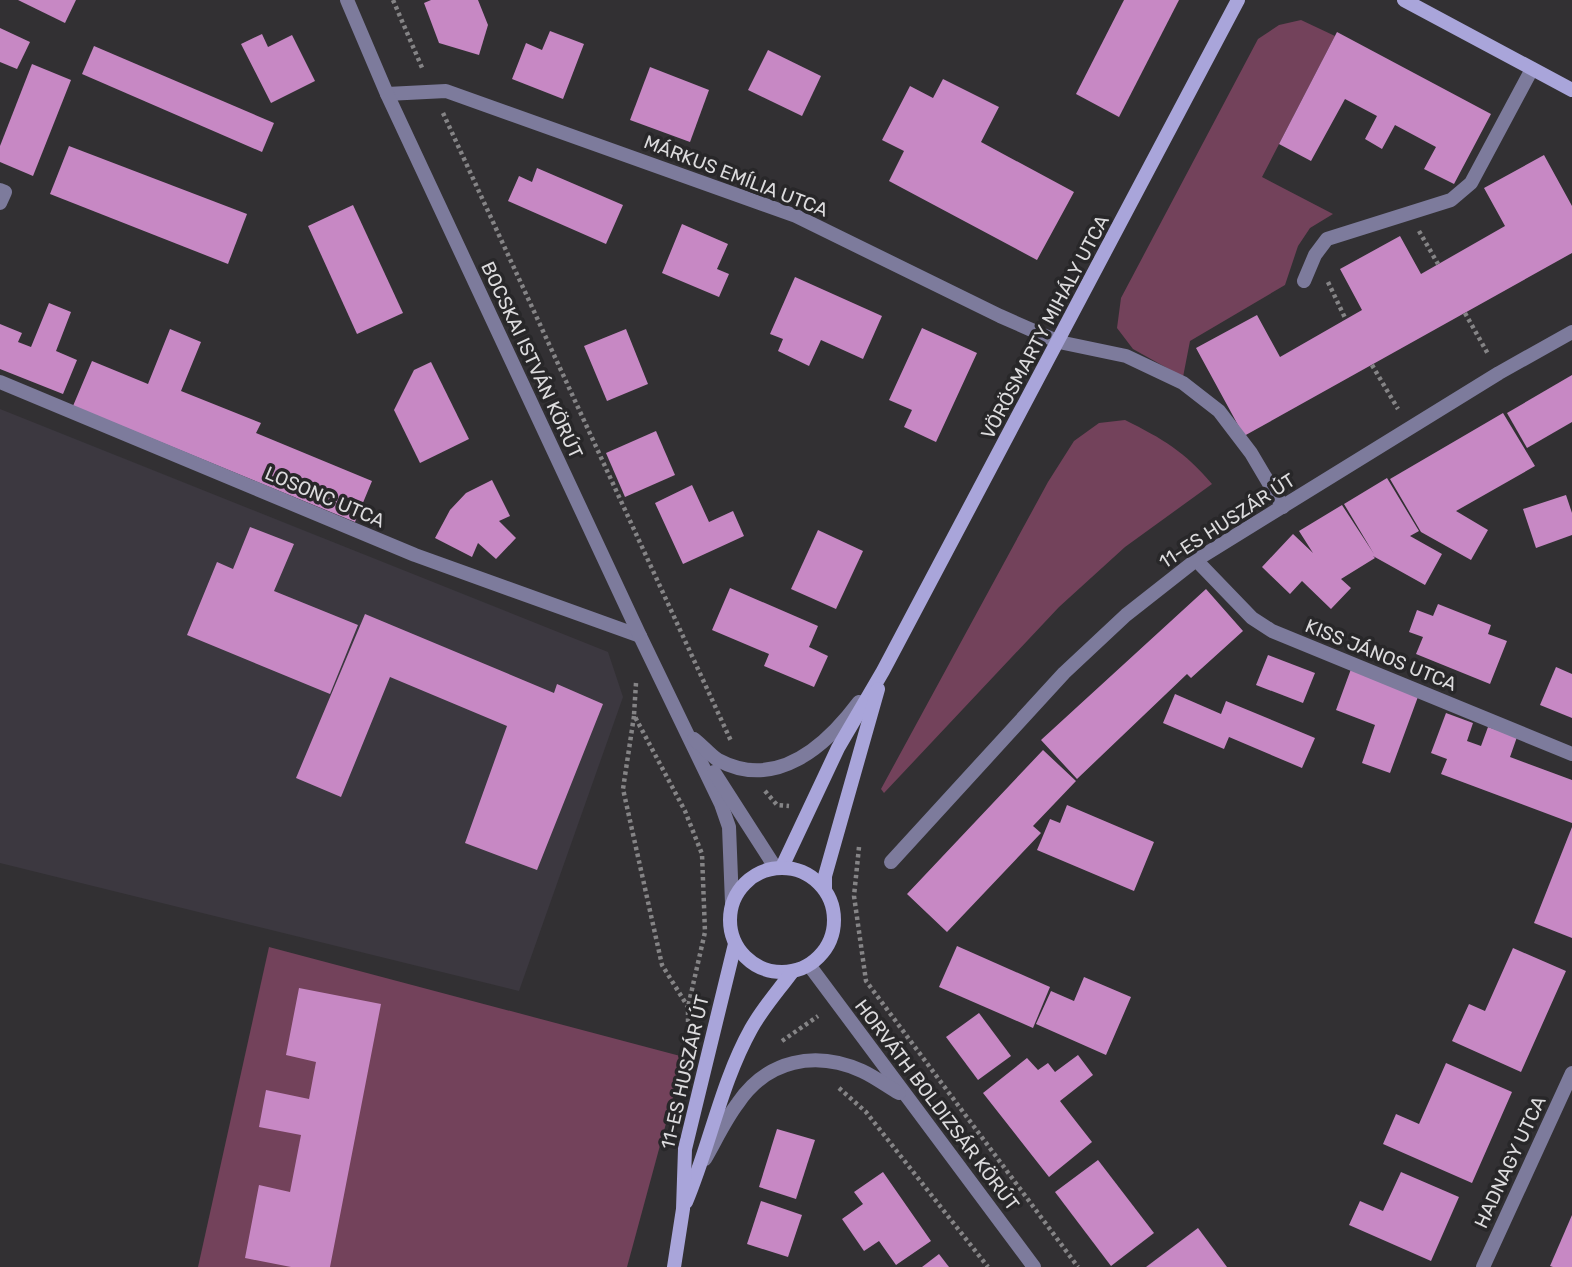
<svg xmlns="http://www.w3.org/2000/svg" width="1572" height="1267" font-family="Rubik,sans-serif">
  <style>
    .built { fill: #3c3840 }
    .green { fill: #73425b }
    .building { fill: #c788c4 }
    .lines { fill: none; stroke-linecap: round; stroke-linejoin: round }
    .path { stroke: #858486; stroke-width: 4.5; stroke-dasharray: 3.5 3.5; stroke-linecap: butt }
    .service { stroke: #7d7b9c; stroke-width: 14 }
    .minor { stroke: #7d7b9c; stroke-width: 14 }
    .tertiary { stroke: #7d7b9c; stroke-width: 14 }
    .secondary { stroke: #a9a5da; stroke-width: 14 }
    .labels { text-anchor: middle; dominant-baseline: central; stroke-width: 7; stroke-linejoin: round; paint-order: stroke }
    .street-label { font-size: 19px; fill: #dcdbdd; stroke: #282729 }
  </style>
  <rect width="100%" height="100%" fill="#323033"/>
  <path class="built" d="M0 409 608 652 623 697 519 991 0 863Z"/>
  <g class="green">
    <path d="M1301 20 1335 36 1262 177 1333 214 1310 228 1298 246 1285 285 1190 341 1183 377 1133 349 1117 328 1121 298 1258 39 1279 25Z"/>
    <path d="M1125 420C1163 439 1184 451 1212 484L1125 547 1059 607 884 793 881 789 1048 482 1074 441 1099 423Z"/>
    <path d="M269 947 684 1057 627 1267H198Z"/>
  </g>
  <g class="building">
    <path d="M18 0H76L65 23Z"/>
    <path d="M431 0H478L488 25 479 55 439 43 424 3Z"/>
    <path d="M1124 0H1179L1119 117 1076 94Z"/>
    <path d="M0 28 30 42 17 69 0 62Z"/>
    <path d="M550 31 584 44 563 99 512 79 526 43 542 50Z"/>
    <path d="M1337 32 1491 114 1454 184 1424 169 1436 147 1395 125 1382 149 1365 139 1377 116 1345 99 1311 161 1279 144Z"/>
    <path d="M262 34 268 47 292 35 315 81 271 103 241 44Z"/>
    <path d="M94 46 274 123 262 152 82 74Z"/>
    <path d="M768 50 821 76 802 116 748 90Z"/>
    <path d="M32 64 71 80 33 176 0 162V146Z"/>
    <path d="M650 67 709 90 690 142 630 120Z"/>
    <path d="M943 79 999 107 981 142 1074 192 1037 260 889 181 904 151 882 140 910 86 933 98Z"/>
    <path d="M69 146 247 214 228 264 50 194Z"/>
    <path d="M1544 155 1572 206V253L1244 436 1196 348 1257 315 1280 357 1362 310 1340 269 1400 236 1421 274 1505 226 1484 188Z"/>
    <path d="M537 168 623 205 606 244 508 201 519 176 532 182Z"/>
    <path d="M353 205 403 313 357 334 308 226Z"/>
    <path d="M682 224 728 244 717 269 729 274 719 297 662 273Z"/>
    <path d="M795 277 882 316 863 359 821 340 809 366 778 351 783 339 770 334Z"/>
    <path d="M49 303 71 312 56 351 77 360 63 394 0 369V324L22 333 18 342 31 347Z"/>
    <path d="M922 328 977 353 936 442 904 427 912 410 889 400Z"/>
    <path d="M170 329 201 342 181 391 261 423 256 433 372 481 355 522 73 406 92 361 148 384Z"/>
    <path d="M626 329 648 384 607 401 584 346Z"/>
    <path d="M431 362 469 439 420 463 394 410 414 370Z"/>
    <path d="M1572 375V422L1527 448 1507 413Z"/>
    <path d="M1503 413 1535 466 1456 511 1488 530 1471 560 1421 532 1390 479Z"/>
    <path d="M656 431 675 475 625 497 606 453Z"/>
    <path d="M1387 478 1419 531 1410 536 1442 554 1425 585 1373 556 1375 558 1341 579 1351 588 1331 609 1302 581 1290 594 1262 567 1293 534 1313 553 1299 531 1342 505 1374 554 1344 504Z"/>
    <path d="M492 480 510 516 499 521 516 538 496 559 478 543 472 557 435 538 450 510 466 493Z"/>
    <path d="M692 485 709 522 733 511 744 536 683 564 655 503Z"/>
    <path d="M1566 495 1572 513V535L1536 548 1523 509Z"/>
    <path d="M250 527 294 544 274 591 358 625 330 694 187 635 217 562 233 569Z"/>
    <path d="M818 530 863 551 836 609 791 589Z"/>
    <path d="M730 588 818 626 809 647 828 656 814 687 764 666 769 654 712 630Z"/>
    <path d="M1206 589 1243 631 1191 678 1187 674 1077 779 1041 740Z"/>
    <path d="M1438 604 1491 625 1488 634 1507 641 1490 684 1416 654 1423 637 1409 632 1417 610 1433 616Z"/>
    <path d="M365 614 554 693 557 684 603 704 537 870 465 843 507 726 390 677 341 797 296 778Z"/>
    <path d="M1268 655 1315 673 1303 703 1256 685Z"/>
    <path d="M1556 667 1572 674V718L1540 705Z"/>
    <path d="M1351 669 1419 694 1390 773 1362 763 1375 725 1336 710Z"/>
    <path d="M1175 694 1221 714 1226 701 1315 738 1302 768 1229 737 1224 749 1163 723Z"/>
    <path d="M1446 713 1473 723 1467 741 1481 746 1488 727 1517 737 1510 757 1572 780V823L1441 774 1447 759 1431 753Z"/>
    <path d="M1043 750 1076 781 1033 826 1041 833 947 932 907 894Z"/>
    <path d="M1067 805 1154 842 1134 891 1037 850 1050 819 1060 823Z"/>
    <path d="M1572 827V938L1534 923Z"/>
    <path d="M957 946 1050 987 1033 1028 939 987Z"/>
    <path d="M1513 948 1566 971 1521 1072 1452 1041 1469 1004 1485 1011Z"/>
    <path d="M1084 977 1131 997 1106 1055 1036 1024 1051 991 1074 1001Z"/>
    <path d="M299 988 381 1004 330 1267H291L245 1258 259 1185 290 1192 301 1135 259 1127 266 1090 309 1099 316 1062 286 1055Z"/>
    <path d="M979 1013 1011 1056 978 1080 946 1037Z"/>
    <path d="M1078 1055 1093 1075 1060 1101 1092 1142 1049 1177 983 1093 1027 1058 1038 1070 1048 1063 1055 1072Z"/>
    <path d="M1446 1063 1512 1092 1472 1183 1383 1144 1396 1114 1419 1124Z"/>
    <path d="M777 1129 815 1140 796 1199 759 1187Z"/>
    <path d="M1098 1160 1154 1233 1111 1266 1055 1192Z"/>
    <path d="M883 1172 931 1241 896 1265 879 1241 864 1251 842 1219 863 1204 854 1192Z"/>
    <path d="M1401 1172 1459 1197 1431 1261 1349 1225 1360 1201 1383 1211Z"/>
    <path d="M761 1201 802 1215 788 1257 747 1244Z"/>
    <path d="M1572 1215V1267H1553L1550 1266Z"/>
    <path d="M1198 1228 1227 1267H1146Z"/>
    <path d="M939 1254 949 1267H922Z"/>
  </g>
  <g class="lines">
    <g class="path">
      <path d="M393 0 423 70"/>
      <path d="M443 113 731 741"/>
      <path d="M1419 231 1438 264"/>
      <path d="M1328 282 1346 320"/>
      <path d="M1465 313 1488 354"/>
      <path d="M1372 365 1398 409"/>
      <path d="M636 683 634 715 685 811 702 854 705 932 688 1007 697 1011"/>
      <path d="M634 716 623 789 662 965 688 1007V1034"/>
      <path d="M765 791 777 805 789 806"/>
      <path d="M859 847 854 896 866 981 1078 1267"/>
      <path d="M782 1041 818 1016"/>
      <path d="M839 1088 866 1112 988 1267"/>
    </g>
    <g class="service">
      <path d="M0 190 5 192 0 203"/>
      <path d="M1304 281 1315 255 1327 239 1451 200 1471 183 1532 69"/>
    </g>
    <g class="minor">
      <path d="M387 94 446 91 796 216 1000 316 1059 342 1126 356 1183 383 1219 411 1251 453 1283 507"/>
      <path d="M0 382 415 555 640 636"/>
      <path d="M1196 560 1252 618 1272 631 1572 754"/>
      <path d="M891 862 1064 673 1126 615 1196 560 1499 373 1572 332"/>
      <path d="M1483 1267 1572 1073"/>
    </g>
    <g class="tertiary">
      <path d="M347 0 387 94 640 636 721 804 729 827 732 903"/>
      <path d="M694 739C702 745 710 755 718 760 776 791 826 746 859 702"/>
      <path d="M714 772 775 867"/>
      <path d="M809 965 1034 1267"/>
      <path d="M705 1159C716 1140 725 1120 738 1103 767 1060 815 1050 862 1071 875 1077 887 1086 899 1093"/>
    </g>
    <g class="secondary">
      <path d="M1404 0 1572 90"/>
      <path d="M782 867 838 748 883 671 1238 0"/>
      <circle cx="782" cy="920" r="52"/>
      <path d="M825 889V876L878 689"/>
      <path d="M686 1202C710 1145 721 1083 751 1029 762 1009 778 991 792 972"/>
      <path d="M674 1267 683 1209 685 1149 735 944"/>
    </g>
  </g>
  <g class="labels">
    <g class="street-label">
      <text transform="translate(736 176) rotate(21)">MÁRKUS EMÍLIA UTCA</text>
      <text transform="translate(1045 327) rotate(-62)">VÖRÖSMARTY MIHÁLY UTCA</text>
      <text transform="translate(532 360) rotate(65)">BOCSKAI ISTVÁN KÖRÚT</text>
      <text transform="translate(325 497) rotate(23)">LOSONC UTCA</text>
      <text transform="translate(1227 521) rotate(-33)">11-ES HUSZÁR ÚT</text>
      <text transform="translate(1381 655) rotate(22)">KISS JÁNOS UTCA</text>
      <text transform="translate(685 1072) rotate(-77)">11-ES HUSZÁR ÚT</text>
      <text transform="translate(937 1105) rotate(53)">HORVÁTH BOLDIZSÁR KÖRÚT</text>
      <text transform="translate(1510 1162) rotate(-65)">HADNAGY UTCA</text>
    </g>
  </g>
</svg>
